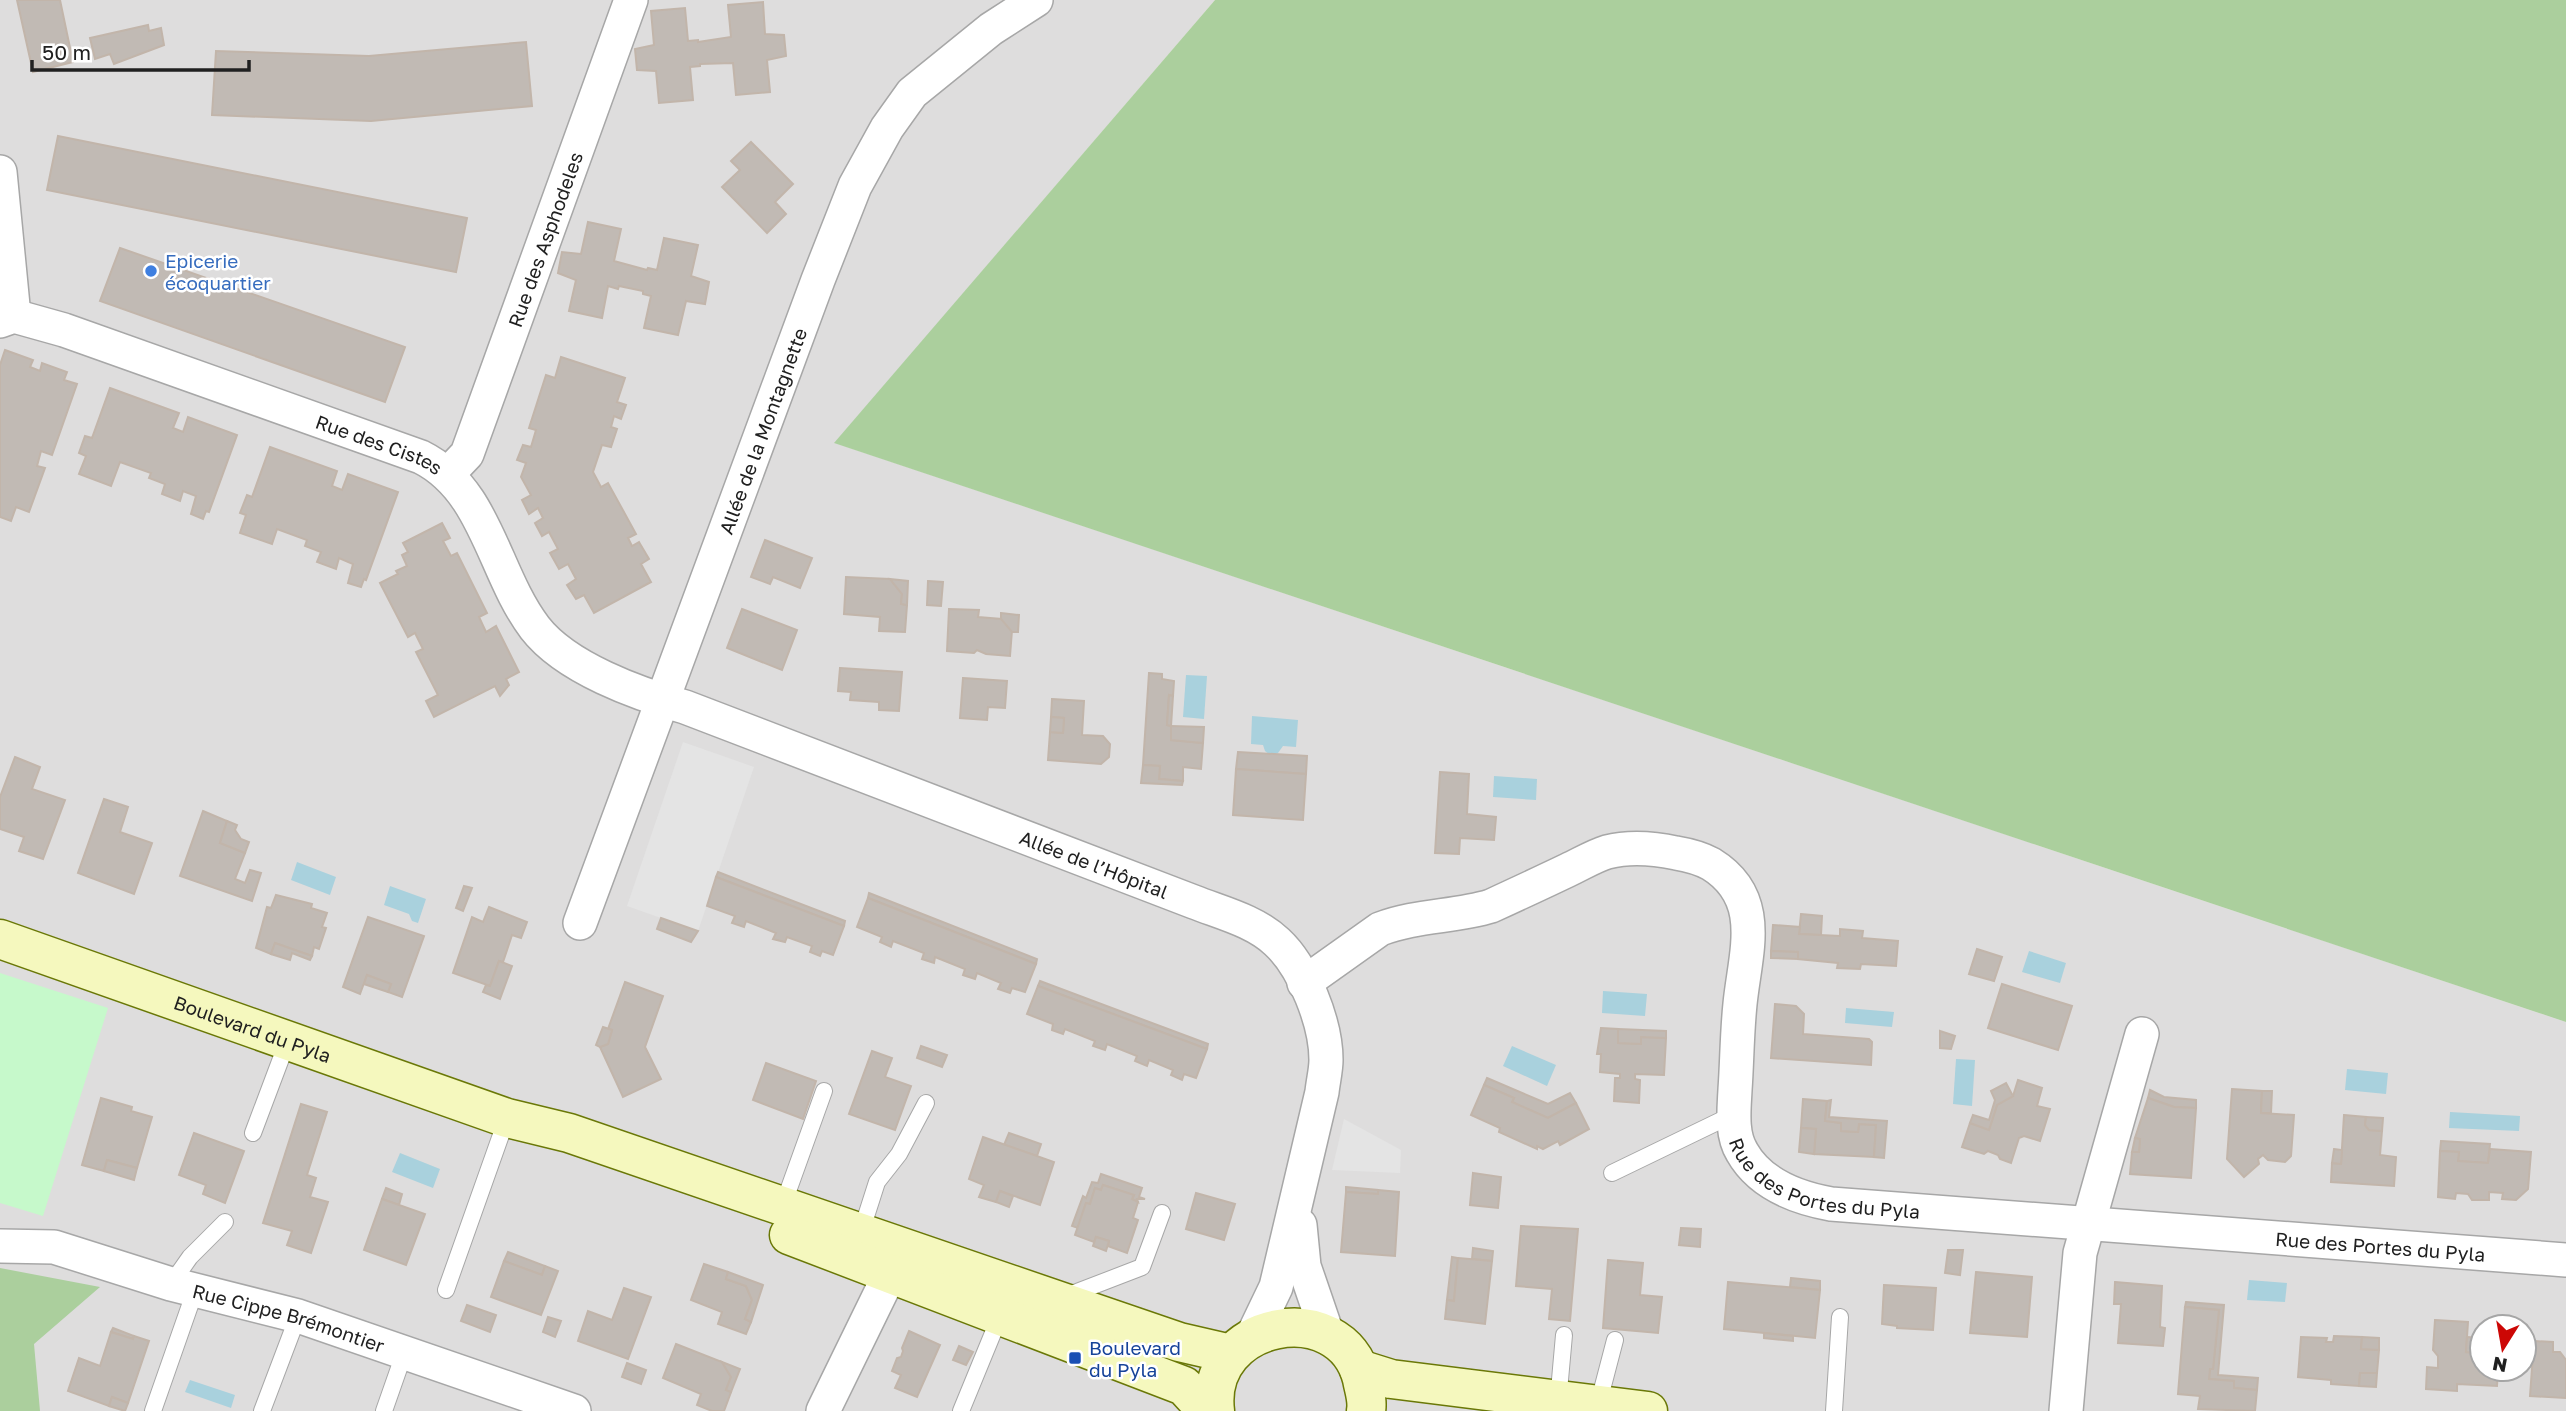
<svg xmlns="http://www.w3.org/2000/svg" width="2566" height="1411" font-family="'Golos Text',sans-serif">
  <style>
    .residential { fill: #dedddd; fill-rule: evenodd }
    .forest { fill: #abcf9d }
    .park { fill: #c6f9cb }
    .parking { fill: #e4e4e4 }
    .water { fill: #a9d1dd }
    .building { fill: #c1bab4; stroke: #c2b5aa; stroke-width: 2 }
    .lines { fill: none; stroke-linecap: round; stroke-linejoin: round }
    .lane-casing { stroke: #a7a7a7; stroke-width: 18 }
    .street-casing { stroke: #a7a7a7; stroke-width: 36 }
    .secondary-casing { stroke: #6a7807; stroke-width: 41 }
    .lane { stroke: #fff; stroke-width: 16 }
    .street { stroke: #fff; stroke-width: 33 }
    .secondary { stroke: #f5f8be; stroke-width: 38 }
    .shop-dot { fill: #3f7fe0; stroke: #fff; stroke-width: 2.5 }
    .transit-dot { fill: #1a4fb4; stroke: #fff; stroke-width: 2.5 }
    .labels { text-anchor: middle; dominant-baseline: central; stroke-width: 5; stroke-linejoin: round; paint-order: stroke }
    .street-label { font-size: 19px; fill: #202020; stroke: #fff }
    .shop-label { font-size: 19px; fill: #366cbe; stroke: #fff; text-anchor: start }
    .transit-label { font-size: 19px; fill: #164399; stroke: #fff; text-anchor: start }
  </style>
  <rect width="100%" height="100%" fill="#f1eee7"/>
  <path class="residential" d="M0 0H1215L835 443 2566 1022V1411H0ZM2482 1327H2524V1369H2482Z"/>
  <g class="forest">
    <path d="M1215 0H2566V1022L834 443Z"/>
    <path d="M0 1268 100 1287 34 1344 40 1411H0Z"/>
  </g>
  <path class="park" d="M0 973 108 1008 43 1216 0 1203Z"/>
  <g class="parking">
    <path d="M683 742 754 767 698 931 627 906Z"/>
    <path d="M1344 1119 1401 1150 1400 1173 1332 1170Z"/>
  </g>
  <g class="water">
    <path d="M1186 675 1207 676 1204 719 1183 717Z"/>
    <path d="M1252 716 1298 720 1296 747 1283 746 1278 753 1270 755 1265 751 1263 745 1251 744Z"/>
    <path d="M1494 776 1537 779 1536 800 1493 797Z"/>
    <path d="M297 862 336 877 330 895 291 880Z"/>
    <path d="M390 886 426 899 418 923 412 921 409 914 384 905Z"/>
    <path d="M2029 951 2066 963 2060 983 2022 972Z"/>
    <path d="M1603 991 1647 994 1645 1016 1602 1013Z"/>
    <path d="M1846 1008 1894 1012 1892 1027 1845 1023Z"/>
    <path d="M1512 1046 1556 1065 1547 1086 1503 1066Z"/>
    <path d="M1956 1059 1975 1060 1972 1106 1953 1104Z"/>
    <path d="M2347 1069 2388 1073 2386 1094 2345 1090Z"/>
    <path d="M2450 1112 2520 1116 2519 1131 2449 1128Z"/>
    <path d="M400 1153 440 1169 433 1188 392 1172Z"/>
    <path d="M2249 1280 2287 1283 2285 1302 2247 1300Z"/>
    <path d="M190 1380 235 1395 231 1408 185 1392Z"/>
  </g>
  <g class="building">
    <path d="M17 0H60L73 62 33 72Z"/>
    <path d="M763 2 765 34 784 35 786 56 767 60 770 92 736 95 733 63 700 64V66L690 67 693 100 659 103 656 71 637 70 635 49 654 45 651 11 685 8 688 41 698 40V42L731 37 728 5Z"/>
    <path d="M148 25 149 31 161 28 164 45 114 64 110 54 95 59 90 38Z"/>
    <path d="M526 42 532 106 371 121 212 115 216 51 369 56Z"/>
    <path d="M58 136 467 218 456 272 47 190Z"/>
    <path d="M751 142 793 184 775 202 786 214 767 233 722 187 740 170 731 161Z"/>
    <path d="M588 222 621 229 614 261 647 270 648 268 657 270 664 238 698 245 691 276 709 282 705 304 686 301 678 335 644 328 651 296 643 294V291L619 286 618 289 608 286 602 318 569 311 576 280 558 273 562 252 581 254Z"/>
    <path d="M120 248 405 347 385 402 100 301Z"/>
    <path d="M5 350 33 360 30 367 40 371 42 363 67 372 64 380 77 384 52 455 41 451 37 466 45 468 29 512 16 507 11 521 0 517V365Z"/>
    <path d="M561 357 625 378 617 402 626 405 621 419 614 416 611 427 617 429 611 447 602 445 593 472 601 487 608 483 636 534 628 538 632 546 639 542 649 559 641 564 651 582 594 613 584 595 576 599 567 585 576 579 568 564 559 569 550 553 558 549 549 532 542 536 535 523 543 518 538 508 529 514 522 500 531 495 521 477 526 463 517 460 523 445 531 447 536 430 529 428 546 375 555 378Z"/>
    <path d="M110 388 179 413 173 428 183 432 188 417 237 435 209 512 206 511 203 519 191 514 196 496 183 491 180 501 162 494 165 484 149 478 151 473 120 462 111 486 79 474 86 456 79 453 85 436 92 438Z"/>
    <path d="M270 447 337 471 332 486 342 490 348 474 398 492 366 580 364 579 361 587 348 583 353 564 339 558 336 569 317 562 321 552 305 546 307 540 277 529 272 544 240 533 246 515 240 513 247 495 252 497Z"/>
    <path d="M442 523 450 538 443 541 451 556 457 553 487 613 479 617 486 632 496 626 519 672 506 679 509 685 500 696 495 686 434 717 426 701 438 695 416 652 423 649 415 633 408 637 380 583 398 574 396 571 407 566 402 555 408 552 403 543Z"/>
    <path d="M765 540 812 558 800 588 773 577 770 584 751 577Z"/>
    <path d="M846 577 890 579 902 594 901 604 907 605 905 632 879 631 880 617 844 614Z"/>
    <path d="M890 579 908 581 907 605 901 604 902 594Z"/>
    <path d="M928 581 943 582 941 606 927 605Z"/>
    <path d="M742 609 797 630 782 670 727 648Z"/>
    <path d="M949 609 979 610 978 617 1002 619 1012 630 1010 656 986 654 977 650 974 653 947 651Z"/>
    <path d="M1001 613 1019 615 1018 632H1012L1001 619Z"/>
    <path d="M840 668 902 672 899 711 879 710V702L850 700 851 692 838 691Z"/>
    <path d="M1149 673 1162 674V679L1174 681 1173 696 1169 695 1167 725 1171 726V740L1203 743 1201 769 1183 767V781L1159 779 1160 766 1143 765Z"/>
    <path d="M963 678 1007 681 1005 708 988 707 987 720 960 718Z"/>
    <path d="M1169 695 1173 696 1171 726 1167 725Z"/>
    <path d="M1052 699 1084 701 1082 735 1103 736 1110 744 1109 757 1101 764 1048 760 1050 732 1063 733 1064 718 1051 717Z"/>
    <path d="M1051 717 1064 718 1063 733 1050 732Z"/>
    <path d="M1171 726 1204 727 1203 743 1171 740Z"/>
    <path d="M1238 752 1307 756 1306 774 1236 769Z"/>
    <path d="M15 757 40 767 32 789 65 800 43 859 19 851 24 837 0 829V797Z"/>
    <path d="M1143 765 1160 766 1159 779 1183 781 1182 785 1141 783Z"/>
    <path d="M1236 769 1306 774 1303 820 1233 815Z"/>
    <path d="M1440 772 1469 774 1467 814 1496 817 1494 840 1460 838 1459 854 1435 853Z"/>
    <path d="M104 799 128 807 120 832 152 843 134 894 78 873Z"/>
    <path d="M203 811 227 821 220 843 245 853 235 879 245 883 250 870 261 873 252 901 180 876Z"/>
    <path d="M227 821 237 825 235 830 241 839 249 842 245 853 220 843Z"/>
    <path d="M718 872 845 921 844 926 716 877Z"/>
    <path d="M716 877 844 926 833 955 822 951 820 956 810 952 812 946 787 937 785 942 773 939 776 933 746 921 744 927 732 923 735 916 707 906Z"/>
    <path d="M464 886 472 888 463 911 456 908Z"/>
    <path d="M869 893 1037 959 1036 964 868 898Z"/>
    <path d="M276 895 312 904 311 908 327 913 322 927 326 928 319 949 314 947 312 956 275 943 271 954 256 948 267 907 271 908Z"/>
    <path d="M868 898 1036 964 1025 992 1012 988 1010 993 998 989 1001 983 977 973 975 979 963 975 965 969 935 957 934 963 922 959 924 953 893 941 891 947 880 942 882 937 857 927Z"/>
    <path d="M489 907 527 922 521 938 512 935 503 962 499 961 490 986 453 973 472 917 483 922Z"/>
    <path d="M1801 914 1822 916 1821 935 1799 934Z"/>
    <path d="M368 917 424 936 402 997 388 992 391 984 367 975 360 994 343 987Z"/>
    <path d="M661 918 698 931 691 942 657 929Z"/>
    <path d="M1773 925 1800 927 1799 934 1840 936V929L1863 931 1862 938 1898 941 1896 966 1861 964 1860 969 1837 968 1838 963 1798 959V952L1771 951Z"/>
    <path d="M275 943 312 956 310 960 292 953 290 960 271 954Z"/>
    <path d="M1977 949 2002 957 1994 981 1969 974Z"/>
    <path d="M1771 951 1798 952V959L1771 958Z"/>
    <path d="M499 961 512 966 500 999 483 992 486 985 490 986Z"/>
    <path d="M367 975 391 984 388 992 364 984Z"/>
    <path d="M1040 981 1208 1044 1207 1049 1038 986Z"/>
    <path d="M625 982 663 996 645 1047 661 1079 623 1097 600 1047 608 1044 612 1030 608 1029Z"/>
    <path d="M2002 984 2072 1006 2058 1050 1988 1028Z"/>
    <path d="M1038 986 1207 1049 1196 1078 1184 1074 1182 1080 1171 1075 1173 1070 1149 1060 1147 1066 1135 1061 1137 1056 1107 1044 1105 1050 1093 1046 1095 1041 1065 1029 1063 1034 1052 1030 1053 1024 1027 1014Z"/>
    <path d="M1775 1004 1796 1006 1804 1014 1803 1034 1869 1039 1872 1042 1871 1065 1771 1058Z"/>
    <path d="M603 1027 612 1030 608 1044 600 1047 596 1045Z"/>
    <path d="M1601 1028 1618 1029V1043L1641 1044V1037L1666 1038 1664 1075 1635 1074V1079L1640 1080 1639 1103 1614 1101 1615 1078H1620V1074L1600 1072 1601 1054H1597Z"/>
    <path d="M1618 1029 1666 1031V1038L1641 1037V1044L1618 1043Z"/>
    <path d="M1940 1031 1955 1036 1951 1049 1940 1048Z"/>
    <path d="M921 1046 947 1055 942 1067 917 1058Z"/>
    <path d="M872 1051 892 1058 885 1077 911 1086 895 1130 849 1114Z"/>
    <path d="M766 1063 816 1081 803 1119 753 1100Z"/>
    <path d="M1487 1078 1548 1104 1570 1093 1576 1103 1548 1118 1512 1102 1514 1098 1484 1085Z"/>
    <path d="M2018 1080 2042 1088 2037 1106 2050 1109 2040 1141 2024 1136 2019 1138 2011 1163 2000 1159 1998 1155 1988 1151 1984 1154 1962 1147 1970 1123 1989 1130 1997 1105 2013 1096Z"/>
    <path d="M2006 1083 2013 1096 1997 1105 1989 1130 1970 1123 1973 1115 1989 1120 1995 1100 1991 1091Z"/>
    <path d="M1484 1085 1514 1098 1512 1102 1548 1118 1576 1103 1589 1129 1560 1145 1558 1141 1543 1149 1537 1146V1149L1499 1132 1500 1128 1471 1115Z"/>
    <path d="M2232 1089 2262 1091 2261 1113 2294 1115 2291 1156 2285 1162 2268 1160 2263 1155 2258 1159 2259 1164 2244 1177 2227 1159Z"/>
    <path d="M2150 1090 2164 1097 2196 1100V1108L2174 1107 2148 1098Z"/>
    <path d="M2262 1091H2272L2271 1113H2261Z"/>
    <path d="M101 1098 132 1107 131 1111 152 1117 137 1168 107 1160 104 1171 82 1165Z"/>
    <path d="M2148 1098 2174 1107 2196 1108 2191 1178 2130 1174 2132 1152H2139L2140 1139 2135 1138Z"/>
    <path d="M1803 1099 1827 1101 1825 1121 1841 1123V1131L1858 1132 1859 1124 1876 1125 1874 1157 1814 1154 1816 1129 1801 1128Z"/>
    <path d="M1831 1100 1829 1117 1887 1121 1884 1158 1874 1157 1876 1125 1859 1124 1858 1132 1841 1131V1123L1825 1121 1827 1101Z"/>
    <path d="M301 1104 327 1112 307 1175 316 1178 310 1197 328 1202 311 1253 287 1245 292 1231 263 1223Z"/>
    <path d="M2344 1115 2366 1117 2365 1125 2369 1130 2382 1131 2380 1155 2396 1157 2394 1186 2331 1182 2332 1163 2341 1164Z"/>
    <path d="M2366 1117 2383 1118 2382 1131 2369 1130 2365 1125Z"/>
    <path d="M1801 1128 1816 1129 1814 1154 1799 1152Z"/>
    <path d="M194 1133 244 1151 225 1203 203 1194 206 1185 179 1175Z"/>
    <path d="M1009 1133 1041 1144 1037 1156 1004 1145Z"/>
    <path d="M983 1137 1054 1162 1040 1205 1000 1191 996 1202 979 1197 984 1185 969 1179Z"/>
    <path d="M2135 1138 2140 1139 2139 1152H2132Z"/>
    <path d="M2441 1141 2490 1144 2488 1163 2458 1161 2459 1152 2440 1151Z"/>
    <path d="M2334 1149 2342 1150 2341 1164 2332 1163Z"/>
    <path d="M2490 1149 2531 1152 2528 1189 2516 1200 2502 1199 2503 1193 2489 1192V1200H2472L2468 1194 2456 1193 2455 1199 2438 1197 2440 1151 2459 1152 2458 1161 2488 1163Z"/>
    <path d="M107 1160 137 1168 134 1180 104 1171Z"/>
    <path d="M1473 1173 1501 1177 1498 1208 1470 1205Z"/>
    <path d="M1101 1174 1142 1188 1139 1197 1145 1199H1137L1138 1202 1132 1199 1134 1195 1103 1185 1101 1190 1095 1188 1090 1204 1086 1203 1078 1228 1072 1226 1083 1196 1086 1198 1092 1182 1098 1183Z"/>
    <path d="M1103 1185 1134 1195 1132 1199 1138 1202 1133 1218 1138 1220 1127 1253 1108 1246 1109 1241 1096 1237 1094 1242 1075 1235 1086 1203 1090 1204 1095 1188 1101 1190Z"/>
    <path d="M1346 1187 1378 1190V1194L1346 1192Z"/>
    <path d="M386 1188 402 1194 399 1205 382 1199Z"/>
    <path d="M1378 1190 1399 1192 1395 1256 1341 1252 1346 1192 1378 1194Z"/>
    <path d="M1000 1191 1013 1196 1009 1207 996 1202Z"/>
    <path d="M1196 1193 1235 1204 1224 1240 1186 1229Z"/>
    <path d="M382 1199 425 1214 406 1265 364 1250Z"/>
    <path d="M1521 1226 1578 1229 1570 1321 1549 1319 1552 1289 1516 1286Z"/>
    <path d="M1681 1228 1701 1229 1700 1247 1679 1245Z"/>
    <path d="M1096 1237 1109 1241 1106 1251 1093 1246Z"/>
    <path d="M1473 1248 1493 1251 1492 1261 1472 1259Z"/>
    <path d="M1948 1250H1963L1960 1275 1945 1273Z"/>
    <path d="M508 1252 545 1266 542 1275 504 1261Z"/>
    <path d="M1452 1257 1458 1258 1454 1301 1447 1300Z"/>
    <path d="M1458 1258 1492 1261 1485 1324 1445 1319 1447 1300 1454 1301Z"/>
    <path d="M1608 1260 1643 1263 1640 1295 1662 1297 1658 1333 1603 1328Z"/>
    <path d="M504 1261 542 1275 545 1266 558 1271 541 1315 491 1297Z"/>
    <path d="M704 1264 728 1272 726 1279 746 1286 752 1300 745 1319 751 1322 746 1334 718 1324 722 1312 691 1300Z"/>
    <path d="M728 1272 763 1285 751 1322 745 1319 752 1300 746 1286 726 1279Z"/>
    <path d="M1976 1272 2032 1277 2027 1337 1970 1333Z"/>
    <path d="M1791 1278 1820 1281V1290L1790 1287Z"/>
    <path d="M1728 1282 1820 1290 1815 1338 1724 1329Z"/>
    <path d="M2115 1282 2162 1286 2160 1327 2165 1328 2163 1346 2118 1343 2121 1304H2114Z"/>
    <path d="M1884 1285 1936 1288 1933 1330 1897 1328V1326L1882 1324Z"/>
    <path d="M624 1288 651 1297 628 1359 578 1341 588 1311 612 1320Z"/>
    <path d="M2186 1302 2224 1305 2218 1375 2258 1378 2257 1390 2234 1388V1381L2209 1379 2210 1369H2213L2219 1310 2185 1307Z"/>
    <path d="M467 1305 496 1315 490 1332 461 1321Z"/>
    <path d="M2185 1307 2219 1310 2213 1369H2210L2209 1379 2234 1381V1388L2257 1390 2255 1411 2198 1409 2200 1396 2178 1394Z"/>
    <path d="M548 1317 561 1321 555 1337 543 1332Z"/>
    <path d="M2435 1320 2468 1322 2466 1352 2482 1353V1369H2498L2497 1386 2457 1384V1391L2426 1389 2427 1367 2438 1368V1356L2433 1350Z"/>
    <path d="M113 1328 134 1336 133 1339 111 1332Z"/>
    <path d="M909 1331 940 1345 917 1397 895 1388 901 1375 892 1371 897 1358 901 1357 903 1351 902 1348Z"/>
    <path d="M111 1332 133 1339 134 1336 149 1341 128 1403 112 1397 109 1406 68 1391 79 1358 100 1366Z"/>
    <path d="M1764 1333 1793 1336V1341L1764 1338Z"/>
    <path d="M2334 1336 2362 1337 2361 1349 2379 1350 2377 1373H2360L2359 1386 2331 1384V1380L2298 1377 2301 1337 2327 1338 2326 1342H2333Z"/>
    <path d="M2362 1337 2379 1338V1350L2361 1349Z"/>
    <path d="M2467 1337 2480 1338 2479 1353 2466 1352Z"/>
    <path d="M2534 1341 2553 1342V1352H2560L2566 1360V1398L2530 1396Z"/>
    <path d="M676 1344 722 1362 731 1377 726 1390 731 1392 724 1411H712L697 1405 701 1394 663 1378Z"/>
    <path d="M959 1346 973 1352 966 1365 953 1360Z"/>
    <path d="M722 1362 740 1369 731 1392 726 1390 731 1377Z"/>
    <path d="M627 1363 646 1370 641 1384 622 1377Z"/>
    <path d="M2360 1373H2377L2376 1387 2359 1386Z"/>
    <path d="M112 1397 128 1403 125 1411 109 1406Z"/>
  </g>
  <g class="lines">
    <g class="lane-casing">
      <g id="lane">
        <path d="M253 1133 288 1040"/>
        <path d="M1612 1173 1734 1114"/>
        <path d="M783 1205 824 1091"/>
        <path d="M861 1232 877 1182 899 1154 926 1103"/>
        <path d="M171 1284 190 1257 225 1222"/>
        <path d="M446 1290 507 1118"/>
        <path d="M1064 1297 1142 1267 1162 1213"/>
        <path d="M1558 1402 1564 1335"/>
        <path d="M1598 1405 1615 1340"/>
        <path d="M153 1411 195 1291"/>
        <path d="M262 1411 298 1316"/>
        <path d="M384 1411 405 1351"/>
        <path d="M961 1411 1000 1316"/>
        <path d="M1834 1411 1840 1317"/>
      </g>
    </g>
    <g class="street-casing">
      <g id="street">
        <path d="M0 172 14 316"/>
        <path id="s1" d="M0 321 14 316 64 330 421 457C487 490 493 573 535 628 566 668 638 694 685 707L1194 902C1222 913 1255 921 1277 942 1304 967 1326 1023 1326 1060 1326 1070 1323 1082 1322 1092L1276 1287 1252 1337"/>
        <path id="s2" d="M448 474 467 454 631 0"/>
        <path id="s3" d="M580 923 818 280 855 186 887 128 912 93 991 29 1036 0"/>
        <path id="s4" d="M1304 983 1380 929C1416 915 1455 917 1491 906 1517 894 1543 882 1568 870 1581 864 1594 856 1607 852 1630 846 1653 848 1676 853 1688 855 1700 858 1711 864 1766 898 1745 953 1740 1004 1737 1033 1737 1061 1735 1090 1734 1110 1731 1134 1742 1152 1760 1184 1798 1198 1831 1204L2566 1260"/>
        <path d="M1300 1225 1304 1266 1328 1336"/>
        <path id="s5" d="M0 1246 54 1247 171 1284 298 1316 574 1411"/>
        <path d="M823 1411 887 1280 900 1249"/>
        <path d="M2066 1411 2080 1253 2142 1034"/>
      </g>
    </g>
    <g class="secondary-casing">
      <g id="secondary">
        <path id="s6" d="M0 939 507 1118 569 1133 1179 1342 1231 1354"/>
        <path d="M789 1235 1184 1386 1207 1411"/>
        <path d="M1359 1369 1391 1379 1648 1411"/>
        <path d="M1215 1411C1204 1320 1341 1295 1362 1379 1364 1390 1368 1400 1366 1411"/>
      </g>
    </g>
    <use href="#lane" class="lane"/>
    <use href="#street" class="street"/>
    <use href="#secondary" class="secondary"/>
  </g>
  <circle class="shop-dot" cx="151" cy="271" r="7"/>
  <rect class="transit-dot" x="1068" y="1351" width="14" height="14" rx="3.5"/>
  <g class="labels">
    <g class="street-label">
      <text stroke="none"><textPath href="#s2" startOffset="256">Rue des Asphodeles</textPath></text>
      <text stroke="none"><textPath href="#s3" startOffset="525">Allée de la Montagnette</textPath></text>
      <text stroke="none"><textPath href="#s1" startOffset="402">Rue des Cistes</textPath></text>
      <text stroke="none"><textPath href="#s1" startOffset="1265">Allée de l’Hôpital</textPath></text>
      <text stroke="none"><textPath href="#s6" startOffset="268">Boulevard du Pyla</textPath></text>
      <text stroke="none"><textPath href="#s4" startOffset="835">Rue des Portes du Pyla</textPath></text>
      <text stroke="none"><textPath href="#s4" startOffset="1402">Rue des Portes du Pyla</textPath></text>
      <text stroke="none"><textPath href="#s5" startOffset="299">Rue Cippe Brémontier</textPath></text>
    </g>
    <g class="shop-label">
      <text x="165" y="260">Epicerie<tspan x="165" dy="22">écoquartier</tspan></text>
    </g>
    <g class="transit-label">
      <text x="1089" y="1347">Boulevard<tspan x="1089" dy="22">du Pyla</tspan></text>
    </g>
  </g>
  <g transform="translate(2503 1348) rotate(191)"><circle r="33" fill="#ffffff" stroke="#a6a6a6" stroke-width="2"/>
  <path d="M0-5L12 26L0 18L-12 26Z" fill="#cc0705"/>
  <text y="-10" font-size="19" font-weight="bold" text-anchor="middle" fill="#202020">N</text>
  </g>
  <path d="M32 60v10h217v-10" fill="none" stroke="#202020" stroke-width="3.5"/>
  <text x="42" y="60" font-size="21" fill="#202020" stroke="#ffffff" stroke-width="5" paint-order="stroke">50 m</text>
</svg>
